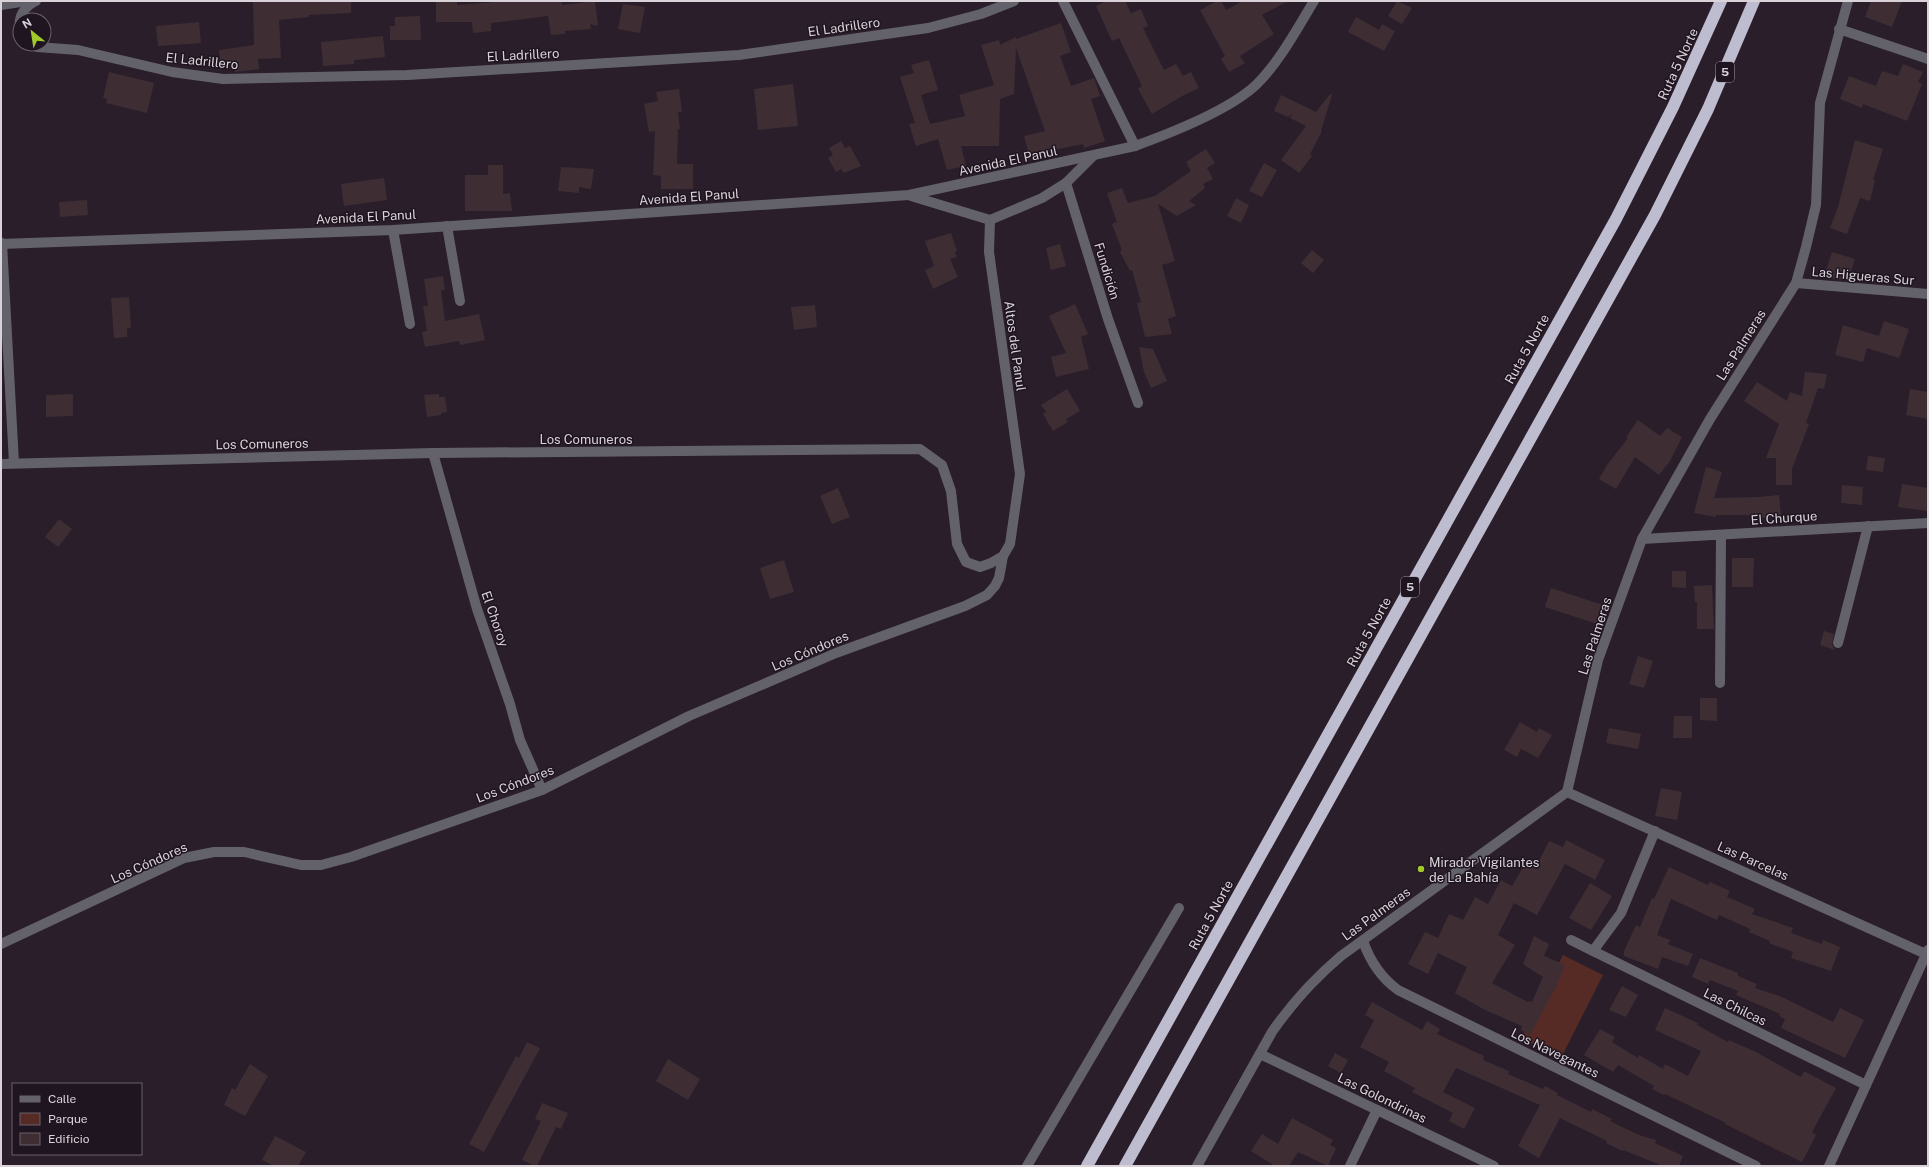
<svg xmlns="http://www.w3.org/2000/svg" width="1929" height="1167" font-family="'Public Sans',sans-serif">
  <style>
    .green { fill: #562b26 }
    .building { fill: #3e2e34 }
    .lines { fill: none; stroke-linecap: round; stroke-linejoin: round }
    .minor { stroke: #63626a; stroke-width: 10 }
    .highway { stroke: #bebccf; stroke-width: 12 }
    .poi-dot { fill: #a1c92a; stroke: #1f1520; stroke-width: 1.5 }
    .labels { text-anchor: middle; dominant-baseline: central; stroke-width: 3; stroke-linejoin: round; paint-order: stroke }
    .shield { fill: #1f1520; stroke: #a199a2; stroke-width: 1 }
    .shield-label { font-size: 12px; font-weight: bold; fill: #d9d2d9 }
    .street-label { font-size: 13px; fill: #d9d2d9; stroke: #1f1520 }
    .poi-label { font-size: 13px; fill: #d9d2d9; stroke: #1f1520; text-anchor: start }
  </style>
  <rect width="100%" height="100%" fill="#291e2a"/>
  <path class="green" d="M1563 955 1603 975 1561 1058 1521 1038Z"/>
  <g class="building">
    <path d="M253 1H351V13L309 15V17L279 20 281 58 258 59 259 69 235 72 234 65 226 64V60H220L219 50 254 45Z"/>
    <path d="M436 1H457V5L508 1H562V5L595 1 598 26 590 24 591 29 565 31V34L551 35 548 16 491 23V31L473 33 472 22H436Z"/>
    <path d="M1107 1H1125L1131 13 1141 9 1148 26 1143 28 1164 70 1176 64 1183 76 1191 72 1199 88 1184 95 1152 114 1138 89 1142 86 1119 38 1112 41 1096 6Z"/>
    <path d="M1217 1H1221L1226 10 1243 1H1288L1262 15 1274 34 1240 56 1245 63 1229 72 1221 59 1225 56 1200 10Z"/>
    <path d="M1397 1 1412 8 1402 24 1388 16Z"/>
    <path d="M1871 1H1902L1892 27 1865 17Z"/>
    <path d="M623 4 645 7 640 33 618 29Z"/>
    <path d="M420 16 421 40H390V26H395V17Z"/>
    <path d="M1356 17 1379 30 1382 24 1395 31 1384 51 1348 32Z"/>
    <path d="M199 22 201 43 158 46 156 26Z"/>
    <path d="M1061 23 1071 52 1060 56 1071 86 1094 78 1100 96 1091 99 1105 141 1084 148 1083 144 1029 155 1024 136 1045 131 1016 48 1014 94 1000 99 999 146H961L966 166 947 170 938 139 916 146 909 124 915 123 900 77 914 73 911 65 929 60 938 90 921 95 930 124 965 116 959 95 994 85 981 45 999 40 1000 45 1016 37V39Z"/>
    <path d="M383 36 385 57 354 60V64L323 66 321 42Z"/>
    <path d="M1903 64 1923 72 1918 82 1922 84 1907 121 1863 104 1862 108 1840 99 1849 76 1876 86 1882 71 1898 76Z"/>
    <path d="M109 72 154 83 147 113 106 103 107 99 103 98Z"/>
    <path d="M793 84 798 126 758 130 754 89Z"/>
    <path d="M679 89 682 112H678L680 129H678L677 164H693V189H661V176L653 175 655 131 649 132 644 104 658 101 656 92Z"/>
    <path d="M1330 94 1332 95 1321 131H1322L1310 154 1312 156 1299 173 1281 160 1306 126 1290 118 1292 114 1288 117 1274 111 1281 95 1316 112Z"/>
    <path d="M1855 140 1883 149 1873 180H1875L1870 201 1860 198 1847 234 1830 228 1838 207Z"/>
    <path d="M841 141 845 148 850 146 861 166 844 173 841 169 836 172 828 158 833 155 829 148Z"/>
    <path d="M1206 149 1215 163 1207 168 1213 179 1203 184 1205 188 1189 201 1196 205 1177 216 1158 204 1175 261 1162 265 1176 316 1168 319 1172 334 1145 337 1137 303 1141 302 1132 270 1130 271 1120 252 1122 250 1112 224 1117 222 1107 193 1122 188 1128 203 1155 196 1191 171 1186 162Z"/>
    <path d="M1264 163 1277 170 1262 197 1249 191Z"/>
    <path d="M488 165H503V194L510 193 512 211H465V175H488Z"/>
    <path d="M561 167 594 169 591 189 579 187V193L558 191Z"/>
    <path d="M384 178 387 200 344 206 341 184Z"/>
    <path d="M1236 198 1249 205 1241 223 1227 216Z"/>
    <path d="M87 200 88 215 60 217 59 202Z"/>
    <path d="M951 233 957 251 955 252 957 257 950 259 958 277 933 289 925 270 934 266 925 241Z"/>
    <path d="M1060 244 1066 266 1051 270 1046 248Z"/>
    <path d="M1312 250 1324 260 1313 273 1301 263Z"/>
    <path d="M1832 252 1855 259 1848 281 1824 277Z"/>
    <path d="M443 276 445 290H441L445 321 479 314 485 340 460 345 459 341 425 347 422 332 427 331 423 306H428L424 279Z"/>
    <path d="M129 297 131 328H127V337L114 338 111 298Z"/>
    <path d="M1075 304 1088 334 1081 337 1089 369 1056 377 1051 357 1066 353 1049 316Z"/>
    <path d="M815 305 817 327 794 330 791 307Z"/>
    <path d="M1884 321 1909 329 1899 358 1867 348 1863 362 1835 355 1843 325 1879 336Z"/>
    <path d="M1139 347 1153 349 1167 381 1151 388 1144 372Z"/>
    <path d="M1805 372 1827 374 1824 389 1818 388 1806 423 1809 424 1792 469V485H1776V458H1766L1779 424 1744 401 1757 382 1787 401 1790 392 1802 396Z"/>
    <path d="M1067 389 1080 411 1066 419 1068 422 1053 431 1043 414 1046 412 1041 405Z"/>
    <path d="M1910 389 1928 392V419L1906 415Z"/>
    <path d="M73 394V416L46 417V395Z"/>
    <path d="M439 394V397H445L447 412 441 413V415L427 417 424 395Z"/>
    <path d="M1638 420 1660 436 1667 428 1682 437 1670 461 1659 475 1635 457 1616 489 1599 479 1607 465 1628 438 1626 437Z"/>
    <path d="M1868 456 1885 458 1883 472 1866 470Z"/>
    <path d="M1706 467 1722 472 1714 498 1758 497 1779 495 1781 516 1762 518V515H1716V517L1694 513Z"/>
    <path d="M1902 484 1928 488V511L1898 507Z"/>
    <path d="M1842 485 1863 487 1862 505 1841 503Z"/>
    <path d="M838 488 850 517 832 524 820 496Z"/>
    <path d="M59 519 72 529 58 547 45 537Z"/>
    <path d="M1732 558H1754L1753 587H1732Z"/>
    <path d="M784 560 794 592 770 599 760 568Z"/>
    <path d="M1672 571H1686V588L1672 587Z"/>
    <path d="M1712 585 1714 629H1697V602H1695L1694 586Z"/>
    <path d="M1551 588 1603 605 1597 624 1545 607Z"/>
    <path d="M1824 631 1834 634 1832 644 1835 650 1820 645Z"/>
    <path d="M1638 656 1653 661 1644 688 1629 684Z"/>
    <path d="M1700 698H1717V721L1700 720Z"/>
    <path d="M1674 716H1692V738H1673Z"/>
    <path d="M1520 722 1537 732 1539 728 1552 735 1538 758 1521 749 1517 757 1504 750Z"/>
    <path d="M1609 728 1641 734 1638 749 1606 743Z"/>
    <path d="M1661 788 1682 792 1677 820 1655 816Z"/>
    <path d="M1566 840 1605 860 1595 880 1565 864 1537 915 1514 903 1498 935 1515 945 1492 983 1528 1002 1529 1001 1532 1002 1543 977 1523 964 1534 936 1549 944 1544 956 1565 965 1556 987 1530 1035 1521 1030 1522 1026 1485 1010 1455 993 1467 967 1438 953 1428 974 1408 964 1425 932 1438 938 1449 914 1463 920 1475 897 1488 904 1501 880 1512 886 1526 862 1536 867 1549 841 1563 847Z"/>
    <path d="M1669 867 1708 885 1710 882 1730 891 1727 897 1755 909 1752 914 1793 928 1791 933 1822 944 1823 940 1840 947 1831 971 1791 958 1793 952 1769 943 1770 941 1749 932 1750 929 1719 915 1717 920 1671 899 1657 935 1670 940 1668 944 1693 954 1688 966 1662 957 1658 969 1624 956V951L1636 925 1640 927 1652 898 1654 899Z"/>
    <path d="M1590 883 1612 896 1591 930 1569 918Z"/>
    <path d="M1700 958 1738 973V976L1757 984 1755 988 1782 997 1833 1022 1840 1008 1864 1020 1845 1058 1781 1028 1785 1019 1779 1016 1780 1014 1736 995 1738 991 1710 980 1708 984 1692 977Z"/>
    <path d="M1622 986 1638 995 1626 1017 1609 1010Z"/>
    <path d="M1372 1002 1422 1030 1427 1021 1440 1029 1437 1034 1484 1056 1483 1060 1509 1071 1508 1074 1543 1089 1545 1086 1558 1093 1557 1095 1591 1112 1592 1109 1612 1119 1610 1121 1639 1135 1656 1140 1655 1143 1683 1156 1679 1166H1663L1623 1150 1622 1151 1606 1143 1607 1141 1560 1118 1539 1158 1518 1146 1540 1105 1456 1068 1443 1092 1475 1108 1464 1129 1449 1121 1453 1113 1412 1092 1415 1088 1384 1071 1389 1062 1360 1047 1374 1020 1365 1015Z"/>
    <path d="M1665 1008 1698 1023 1697 1025 1728 1042 1729 1040 1756 1052 1801 1077 1804 1071 1836 1088 1812 1132 1816 1135 1802 1162 1725 1124 1726 1123 1665 1094 1664 1095 1652 1089 1654 1086 1618 1065 1613 1072 1584 1055 1600 1029 1615 1037 1612 1042 1638 1058 1639 1055 1663 1069 1665 1064 1688 1076 1701 1051 1655 1030Z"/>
    <path d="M527 1042 540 1048 484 1152 469 1144 516 1056 519 1058Z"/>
    <path d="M1335 1053 1348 1060 1341 1073 1328 1066Z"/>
    <path d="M668 1059 700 1079 688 1100 656 1081Z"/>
    <path d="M250 1064 268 1076 245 1116 224 1105 232 1088 235 1090Z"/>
    <path d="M542 1103 568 1113 561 1129 556 1127 537 1166H535L522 1160 541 1121 535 1119Z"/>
    <path d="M1292 1118 1333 1140 1330 1145 1336 1148 1328 1166 1298 1152 1289 1166H1275L1251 1151 1262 1134 1278 1144Z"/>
    <path d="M275 1136 306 1152 298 1166H274L262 1160Z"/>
  </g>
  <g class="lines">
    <g class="minor">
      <path d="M1063 1 1135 146"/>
      <path d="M1 5 27 1"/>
      <path d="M20 28C18 16 25 6 36 1"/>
      <path d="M1839 29 1928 59"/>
      <path d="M30 44 37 47 78 50 172 72 223 79 407 75 739 55 928 28 981 14 1014 1"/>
      <path d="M1093 156 1066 183 1108 319 1138 403"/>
      <path d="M911 196 990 220 1042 198 1066 183"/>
      <path d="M447 226 460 301"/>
      <path d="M393 230 410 324"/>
      <path d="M2 243 14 463"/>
      <path d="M1 244 393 230 909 195 1135 146C1171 133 1230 110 1257 84 1280 61 1297 29 1314 1"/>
      <path d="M1796 283 1928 294"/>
      <path d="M433 453 477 609 510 704 520 740 542 790"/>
      <path d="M1 464 433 453 920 449 942 465 951 491 957 544 966 562 980 567 991 563 1003 556 1010 544 1020 474 989 252 990 220"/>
      <path d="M1642 539 1928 523"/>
      <path d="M1838 643 1868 526"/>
      <path d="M1720 683 1721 536"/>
      <path d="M1567 792 1928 955"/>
      <path d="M1571 940 1593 951 1621 913 1655 831"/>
      <path d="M1363 941C1370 961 1380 977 1398 990L1756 1166"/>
      <path d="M1 944 184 858 214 852H244L301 865H321L351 857 542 790 689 716 836 653 965 606 987 595 995 586 999 578 1003 556"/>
      <path d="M1593 951 1866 1085"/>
      <path d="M1260 1054 1494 1166"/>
      <path d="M1027 1166 1179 908"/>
      <path d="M1197 1166 1272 1032C1292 1003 1315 978 1341 956L1567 792 1598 660 1642 539 1710 419 1796 283 1806 247 1816 205 1820 103 1848 1"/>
      <path d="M1350 1166 1377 1110"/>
      <path d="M1829 1166 1928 950"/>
    </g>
    <g class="highway">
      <path d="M1087 1166 1616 219 1673 107 1721 1"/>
      <path d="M1125 1166 1655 215 1708 109 1754 1"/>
    </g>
  </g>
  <circle class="poi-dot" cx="1421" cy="869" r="4"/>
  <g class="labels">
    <g class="shield">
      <rect x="1716" y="62" width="18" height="20" rx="3"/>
      <rect x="1401" y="577" width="18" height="20" rx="3"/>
    </g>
    <g class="shield-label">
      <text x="1725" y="72">5</text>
      <text x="1410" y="587">5</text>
    </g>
    <g class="street-label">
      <text transform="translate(844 27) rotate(-8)">El Ladrillero</text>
      <text transform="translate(523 55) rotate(-3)">El Ladrillero</text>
      <text transform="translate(202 61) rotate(6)">El Ladrillero</text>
      <text transform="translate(1678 64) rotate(-65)">Ruta 5 Norte</text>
      <text transform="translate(1008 161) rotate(-12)">Avenida El Panul</text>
      <text transform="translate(689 197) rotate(-4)">Avenida El Panul</text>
      <text transform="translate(366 217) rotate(-3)">Avenida El Panul</text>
      <text transform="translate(1107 271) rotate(73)">Fundición</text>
      <text transform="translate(1863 276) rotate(5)">Las Higueras Sur</text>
      <text transform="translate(1741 345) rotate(-58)">Las Palmeras</text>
      <text transform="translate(1015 346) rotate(82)">Altos del Panul</text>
      <text transform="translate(1527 349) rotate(-61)">Ruta 5 Norte</text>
      <text x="586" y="439">Los Comuneros</text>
      <text transform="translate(262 444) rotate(-1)">Los Comuneros</text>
      <text transform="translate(1784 518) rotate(-4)">El Churque</text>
      <text transform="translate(495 619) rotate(71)">El Choroy</text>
      <text transform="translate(1369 632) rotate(-61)">Ruta 5 Norte</text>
      <text transform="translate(1595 636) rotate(-72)">Las Palmeras</text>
      <text transform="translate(810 651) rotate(-23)">Los Cóndores</text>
      <text transform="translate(515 784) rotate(-21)">Los Cóndores</text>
      <text transform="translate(1753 861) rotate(24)">Las Parcelas</text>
      <text transform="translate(149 863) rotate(-24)">Los Cóndores</text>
      <text transform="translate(1376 914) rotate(-36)">Las Palmeras</text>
      <text transform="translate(1211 915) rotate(-61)">Ruta 5 Norte</text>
      <text transform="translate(1735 1007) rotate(26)">Las Chilcas</text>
      <text transform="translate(1555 1053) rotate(26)">Los Navegantes</text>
      <text transform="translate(1382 1098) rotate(26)">Las Golondrinas</text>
    </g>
    <g class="poi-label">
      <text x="1429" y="862">Mirador Vigilantes<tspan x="1429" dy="15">de La Bahía</tspan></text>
    </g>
  </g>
  <rect width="1929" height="1167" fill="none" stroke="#d9d2d9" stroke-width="4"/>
  <rect x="12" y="1083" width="130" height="72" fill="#1f1520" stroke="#69616a"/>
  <rect x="20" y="1096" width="20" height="6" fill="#63626a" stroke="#69616a"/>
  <text x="48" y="1103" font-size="12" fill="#d9d2d9">Calle</text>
  <rect x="20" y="1113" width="20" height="12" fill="#562b26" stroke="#69616a"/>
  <text x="48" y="1123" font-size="12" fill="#d9d2d9">Parque</text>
  <rect x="20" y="1133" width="20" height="12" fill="#3e2e34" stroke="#69616a"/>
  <text x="48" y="1143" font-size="12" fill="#d9d2d9">Edificio</text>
  <g transform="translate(32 32) rotate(330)"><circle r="19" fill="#1f1520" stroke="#69616a"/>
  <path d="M0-3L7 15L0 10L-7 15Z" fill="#a1c92a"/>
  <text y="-6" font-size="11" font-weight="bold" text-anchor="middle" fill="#d9d2d9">N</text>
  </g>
</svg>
